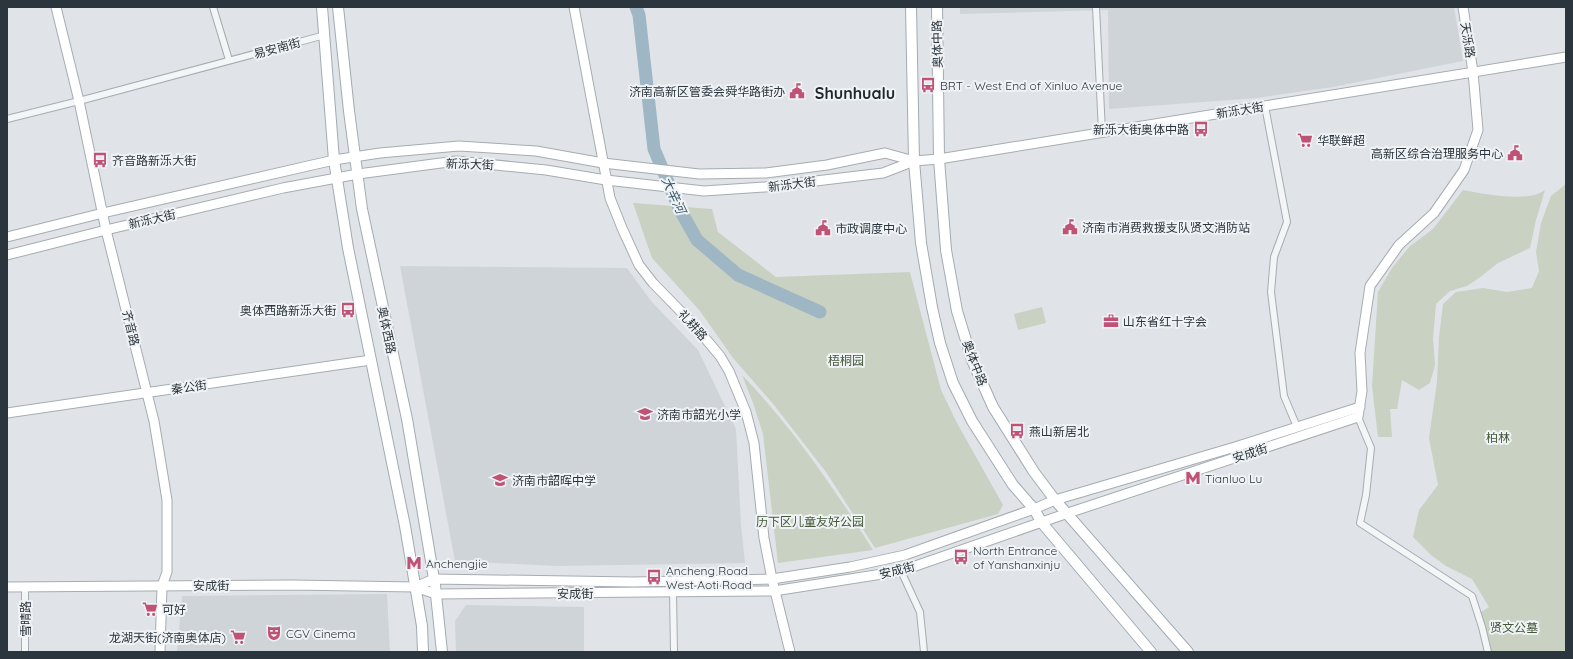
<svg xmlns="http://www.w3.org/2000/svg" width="1573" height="659" font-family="Quicksand,'Noto Sans SC',sans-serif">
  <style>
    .built { fill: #cfd4d9 }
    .green { fill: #c8d1c2 }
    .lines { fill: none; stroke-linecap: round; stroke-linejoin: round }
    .river { stroke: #9fb7c4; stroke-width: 13 }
    .street-casing { stroke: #a6acb1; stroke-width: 8 }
    .secondary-casing { stroke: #a6acb1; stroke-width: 11 }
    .primary-casing { stroke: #a1abb2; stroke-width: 12 }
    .street { stroke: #f3f5f6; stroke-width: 6 }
    .secondary { stroke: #fff; stroke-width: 9 }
    .primary { stroke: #fff; stroke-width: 10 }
    .labels { text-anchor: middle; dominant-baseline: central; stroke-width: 4; stroke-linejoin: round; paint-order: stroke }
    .street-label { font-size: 12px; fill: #2b353d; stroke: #f0f3f5 }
    .poi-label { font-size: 12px; fill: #2b353d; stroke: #f0f3f5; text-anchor: start }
    .park-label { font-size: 12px; fill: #445839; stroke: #f0f3f5 }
    .water-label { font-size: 13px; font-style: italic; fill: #39596d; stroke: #f0f3f5 }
    .district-label { font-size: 16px; font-weight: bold; fill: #1d262e; stroke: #f0f3f5 }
  </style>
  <rect width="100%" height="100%" fill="#e0e4e8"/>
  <g class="built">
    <path d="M960 7H1454L1463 61 1333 87 1257 98 1109 109 1108 10 960 14Z"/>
    <path d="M400 266 627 268 651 301 698 350 736 429 741 525 745 563 556 566 455 561Z"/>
    <path d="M387 594 390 652H177L182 596Z"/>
    <path d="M466 605 584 607V652H456L455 621Z"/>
  </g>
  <g class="green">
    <path d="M1566 184V652H1487L1478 614 1489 607 1472 579 1446 566 1431 555 1413 537 1419 510 1438 485 1429 438 1437 382 1439 337 1443 304 1456 292 1483 288 1507 292 1532 288 1539 271 1536 252 1541 223 1551 196Z"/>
    <path d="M1463 190C1483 194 1529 203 1545 190L1536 220 1530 248 1498 263 1479 278 1467 286 1450 291 1436 304 1433 339 1435 365 1430 383 1419 390 1402 380 1397 409H1390L1392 437H1378L1372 386 1378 292 1392 268 1409 247 1433 229Z"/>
    <path d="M633 203 712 209 718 232 776 277 910 272 941 390 957 423 1003 505 998 514 875 548 826 472 774 405 733 358 700 311 652 258Z"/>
    <path d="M1042 307 1046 323 1018 330 1014 314Z"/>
    <path d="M742 375C793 428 834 488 873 550L778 563 763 434 753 403Z"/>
  </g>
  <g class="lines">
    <path class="river" d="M636 7 639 15 654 149 679 208 697 240 738 275 820 312"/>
    <g class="street-casing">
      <g id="street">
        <path d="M213 7 229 60"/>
        <path d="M1096 7 1102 132"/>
        <path d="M1265 106 1287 222 1274 257 1271 292 1284 396 1297 427"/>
        <path d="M7 119 79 101 325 35"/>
        <path d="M1358 417 1371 448 1366 495 1360 523 1472 596 1482 627 1488 652"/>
        <path d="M901 571 920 612 924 652"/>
        <path d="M25 587V652"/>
        <path d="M673 592 674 652"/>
      </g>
    </g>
    <g class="secondary-casing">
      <g id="secondary">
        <path d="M56 7 79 101 106 230 154 421 167 500V572L162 586 160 652"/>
        <path d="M574 7 610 198 622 228 639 265 653 283 694 325 720 356 729 371 746 412 754 443 764 538 772 579 790 652"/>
        <path d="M7 237 103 213 334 160 380 153 459 146 536 151 603 163 699 174 766 173 827 165 885 153 914 161"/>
        <path d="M7 255 106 230 283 188 358 174 456 161 546 170 606 180 704 191 765 187 883 173 914 161 939 159 1566 57"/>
        <path d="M7 413 371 360"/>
        <path d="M7 587 292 585 415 587 436 594 774 591 901 571 1068 513 1358 417 1362 391 1360 353 1370 286 1399 245 1434 213 1464 170 1478 130 1473 72 1463 7"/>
        <path d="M415 587 434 579 633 582 772 579 850 567 905 555 1034 509 1055 500 1235 447 1360 407"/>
      </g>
    </g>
    <g class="primary-casing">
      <g id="primary">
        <path d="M322 7 334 160 348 248 405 526 422 626 423 652"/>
        <path d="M338 7 349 111 362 209 407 419 435 585 442 652"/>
        <path d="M911 7 914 161 921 243 932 307 940 343 953 383 972 421 1013 485 1034 509 1042 523 1151 652"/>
        <path d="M937 7 939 159 946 250 957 311 972 360 993 407 1034 472 1055 500 1188 652"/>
      </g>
    </g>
    <use href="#street" class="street"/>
    <use href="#secondary" class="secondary"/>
    <use href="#primary" class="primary"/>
  </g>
  <defs>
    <g id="bus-bare" transform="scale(1.2)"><path d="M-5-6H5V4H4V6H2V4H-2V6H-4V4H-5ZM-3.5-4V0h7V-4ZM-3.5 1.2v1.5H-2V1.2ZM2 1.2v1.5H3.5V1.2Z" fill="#c05275" stroke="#f0f3f5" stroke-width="2.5" paint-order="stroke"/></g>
    <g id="civic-bare" transform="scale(1.2)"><path d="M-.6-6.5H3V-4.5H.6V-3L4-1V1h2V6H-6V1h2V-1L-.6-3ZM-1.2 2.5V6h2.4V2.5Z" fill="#c05275" stroke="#f0f3f5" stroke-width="2.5" paint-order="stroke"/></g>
    <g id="supermarket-bare" transform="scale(1.2)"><path d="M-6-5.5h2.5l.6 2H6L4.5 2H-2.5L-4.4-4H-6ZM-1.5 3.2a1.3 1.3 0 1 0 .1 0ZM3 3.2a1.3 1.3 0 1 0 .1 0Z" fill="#c05275" stroke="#f0f3f5" stroke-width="2.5" paint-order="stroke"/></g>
    <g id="office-bare" transform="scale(1.2)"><path d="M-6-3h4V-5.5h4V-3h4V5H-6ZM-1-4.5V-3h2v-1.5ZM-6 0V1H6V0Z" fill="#c05275" stroke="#f0f3f5" stroke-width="2.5" paint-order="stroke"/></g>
    <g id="school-bare" transform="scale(1.2)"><path d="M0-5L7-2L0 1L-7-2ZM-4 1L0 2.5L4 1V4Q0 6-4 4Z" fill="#c05275" stroke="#f0f3f5" stroke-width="2.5" paint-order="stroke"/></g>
    <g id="metro-bare" transform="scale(1.2)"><path d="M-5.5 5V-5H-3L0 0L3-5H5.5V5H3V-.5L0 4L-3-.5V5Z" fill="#c05275" stroke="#f0f3f5" stroke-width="2.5" paint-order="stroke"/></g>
    <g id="theatre-bare" transform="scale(1.2)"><path d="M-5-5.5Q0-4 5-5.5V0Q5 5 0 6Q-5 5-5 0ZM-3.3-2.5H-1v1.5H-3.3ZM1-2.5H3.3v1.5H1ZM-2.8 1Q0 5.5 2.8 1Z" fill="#c05275" stroke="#f0f3f5" stroke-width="2.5" paint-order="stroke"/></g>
  </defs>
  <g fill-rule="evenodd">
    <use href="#bus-bare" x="928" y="85"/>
    <use href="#civic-bare" x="797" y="91"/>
    <use href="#bus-bare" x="1201" y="129"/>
    <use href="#supermarket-bare" x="1305" y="140"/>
    <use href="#civic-bare" x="1515" y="153"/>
    <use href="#bus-bare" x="100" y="160"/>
    <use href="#civic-bare" x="1070" y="227"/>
    <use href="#civic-bare" x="823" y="228"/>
    <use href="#bus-bare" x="348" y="310"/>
    <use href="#office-bare" x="1111" y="321"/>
    <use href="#school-bare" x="645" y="414"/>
    <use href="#bus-bare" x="1017" y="431"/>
    <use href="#metro-bare" x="1193" y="478"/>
    <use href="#school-bare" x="500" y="480"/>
    <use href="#bus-bare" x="961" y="557"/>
    <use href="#metro-bare" x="414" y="563"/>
    <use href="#bus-bare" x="654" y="577"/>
    <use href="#supermarket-bare" x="150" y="609"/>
    <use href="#theatre-bare" x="274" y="633"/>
    <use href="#supermarket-bare" x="238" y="637"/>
  </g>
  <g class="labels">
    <g class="street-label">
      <text transform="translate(1468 40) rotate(81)">天泺路</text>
      <text transform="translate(937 44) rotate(-91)">奥体中路</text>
      <text transform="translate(277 48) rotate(-15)">易安南街</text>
      <text transform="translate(1240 110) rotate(-9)">新泺大街</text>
      <text transform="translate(470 164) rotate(2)">新泺大街</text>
      <text transform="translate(792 184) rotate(-7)">新泺大街</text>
      <text transform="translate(152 219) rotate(-13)">新泺大街</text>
      <text transform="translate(693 325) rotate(48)">礼耕路</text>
      <text transform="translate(131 328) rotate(76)">齐音路</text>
      <text transform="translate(387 330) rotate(78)">奥体西路</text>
      <text transform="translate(975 363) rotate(69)">奥体中路</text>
      <text transform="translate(189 387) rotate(-8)">秦公街</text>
      <text transform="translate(1250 453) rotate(-18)">安成街</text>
      <text transform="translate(897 570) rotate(-14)">安成街</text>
      <text x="211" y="585">安成街</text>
      <text x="575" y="593">安成街</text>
      <text transform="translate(25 619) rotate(-90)">雪晴路</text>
    </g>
    <g class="poi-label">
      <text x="940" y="85">BRT - West End of Xinluo Avenue</text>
      <text x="785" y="91" text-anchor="end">济南高新区管委会舜华路街办</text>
      <text x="1189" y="129" text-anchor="end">新泺大街奥体中路</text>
      <text x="1317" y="140">华联鲜超</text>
      <text x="1503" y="153" text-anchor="end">高新区综合治理服务中心</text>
      <text x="112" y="160">齐音路新泺大街</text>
      <text x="1082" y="227">济南市消费救援支队贤文消防站</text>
      <text x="835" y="228">市政调度中心</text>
      <text x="336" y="310" text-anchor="end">奥体西路新泺大街</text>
      <text x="1123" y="321">山东省红十字会</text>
      <text x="657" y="414">济南市韶光小学</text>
      <text x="1029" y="431">燕山新居北</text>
      <text x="1205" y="478">Tianluo Lu</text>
      <text x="512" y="480">济南市韶晖中学</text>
      <text x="973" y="550">North Entrance<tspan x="973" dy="14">of Yanshanxinju</tspan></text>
      <text x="426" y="563">Anchengjie</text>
      <text x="666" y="570">Ancheng Road<tspan x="666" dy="14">West Aoti Road</tspan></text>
      <text x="162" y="609">可好</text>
      <text x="286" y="633">CGV Cinema</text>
      <text x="226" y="637" text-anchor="end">龙湖天街(济南奥体店)</text>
    </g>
    <g class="park-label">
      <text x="846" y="360">梧桐园</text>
      <text x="1498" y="437">柏林</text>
      <text x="810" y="521">历下区儿童友好公园</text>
      <text x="1514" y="627">贤文公墓</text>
    </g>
    <g class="water-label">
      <text transform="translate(674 195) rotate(65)">大辛河</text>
    </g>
    <g class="district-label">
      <text x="855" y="93">Shunhualu</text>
    </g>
  </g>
  <rect width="1573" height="659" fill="none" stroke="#2b353d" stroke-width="16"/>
</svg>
